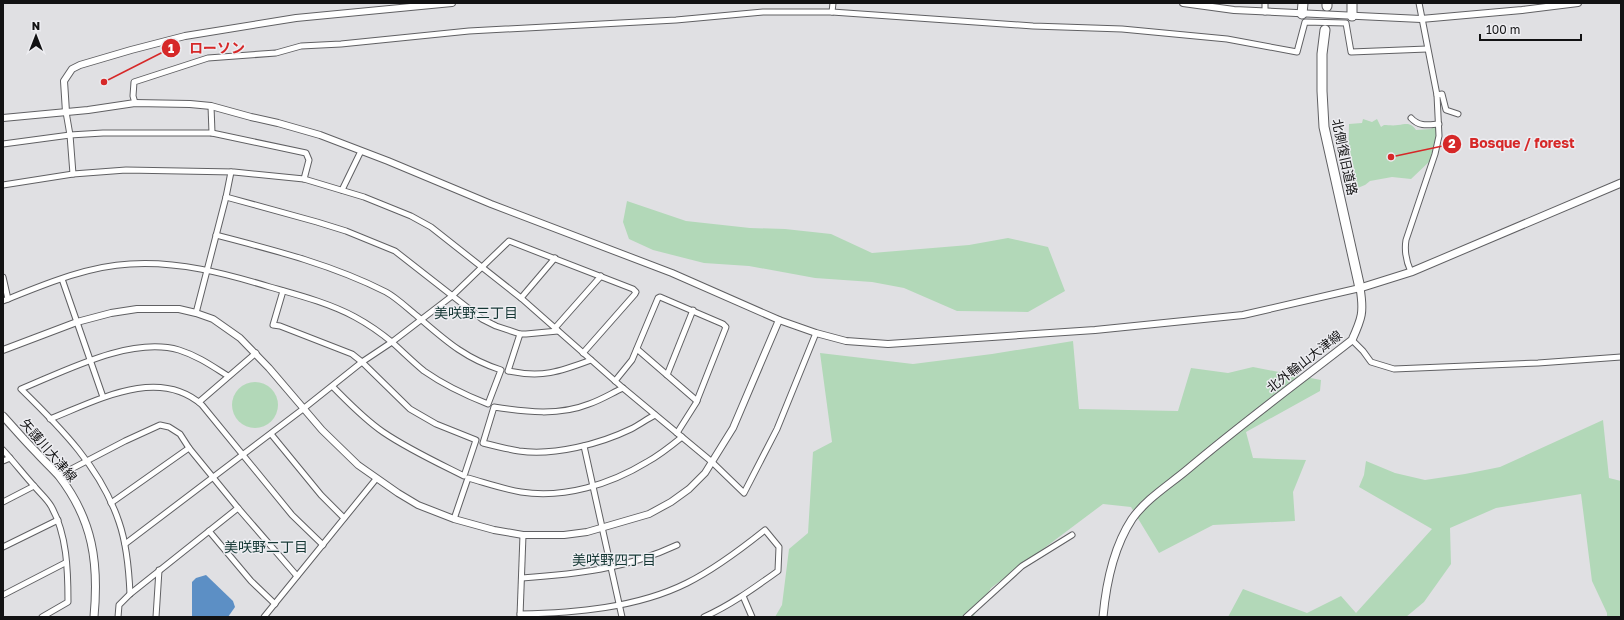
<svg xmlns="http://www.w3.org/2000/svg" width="1624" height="620" font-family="'Golos Text','Noto Sans JP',sans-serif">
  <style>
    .green { fill: #b2d8b8 }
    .water { fill: #5c8fc5 }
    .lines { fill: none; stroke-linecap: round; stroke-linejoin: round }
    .motorway-tunnel { stroke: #c1c1c4; stroke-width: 9; stroke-dasharray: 9 4.5; stroke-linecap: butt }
    .minor-casing { stroke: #606063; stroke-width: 7 }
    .tertiary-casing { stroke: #606063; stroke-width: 8 }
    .secondary-casing { stroke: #606063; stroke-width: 9 }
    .motorway-casing { stroke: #606063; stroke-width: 11 }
    .minor { stroke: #fff; stroke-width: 5 }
    .tertiary { stroke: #fff; stroke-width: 6 }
    .secondary { stroke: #fff; stroke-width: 7 }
    .motorway { stroke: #fff; stroke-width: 9 }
    .labels { text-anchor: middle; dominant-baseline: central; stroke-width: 3; stroke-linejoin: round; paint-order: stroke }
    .street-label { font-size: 13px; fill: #121213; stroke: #ededf1 }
    .neighbourhood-label { font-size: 14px; fill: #163835; stroke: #ededf1 }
    .leader { fill: none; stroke: #d62828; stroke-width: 1.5 }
    .callout-dot { fill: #d62828; stroke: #ededf1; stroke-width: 1.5 }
    .mark-label { font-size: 12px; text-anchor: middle; font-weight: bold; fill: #fff }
    .callout-label { font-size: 14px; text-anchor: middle; font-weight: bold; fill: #d62828; stroke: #ededf1; stroke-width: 3; stroke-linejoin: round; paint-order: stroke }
  </style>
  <rect width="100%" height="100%" fill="#e0e0e3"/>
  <g class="green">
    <path d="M1363 119 1372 122 1377 119 1381 127 1384 125C1388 125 1393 126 1398 125 1407 124 1410 122 1416 130L1431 129 1441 121 1442 127 1431 160 1411 179 1392 177 1370 181 1365 185 1355 189 1348 188 1349 124 1362 123Z"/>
    <path d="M627 201 686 221 750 228 785 229 831 234 872 253 969 245 1008 238 1048 247 1065 291 1028 312 957 311 904 288 872 282 815 278 749 266 704 263 653 250 629 239 623 222Z"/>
    <path d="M1073 341 1079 409 1178 411 1191 368 1228 373 1253 367 1321 380 1320 391 1246 432 1253 458 1306 460 1293 492 1295 521 1213 525 1159 553 1131 507 1103 504 991 588 973 617H775L782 605 789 549 808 533 813 452 832 442 820 353 913 364 992 354Z"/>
    <circle cx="255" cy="405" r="23"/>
    <path d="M1603 420 1609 478 1621 481V617H1607V613L1592 581 1581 494 1496 508 1450 528 1451 564 1424 602 1406 617H1228L1243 589 1307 613 1341 596 1356 613 1432 529 1359 487 1364 475 1366 461 1395 473 1425 480 1465 474 1500 467Z"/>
  </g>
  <path class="water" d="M206 575 233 601 235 607 228 617H192V582L196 578Z"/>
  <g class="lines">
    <path class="motorway-tunnel" d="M1325 30 1327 6"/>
    <g class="minor-casing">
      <g id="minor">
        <path d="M832 12 833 3"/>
        <path d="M1265 12V3"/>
        <path d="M1437 95 1442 94 1446 110 1458 114"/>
        <path d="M135 103 133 96 134 82 208 58 276 53 301 46 341 44 469 31 676 20 763 12H832L1033 26 1122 29 1227 39 1297 52 1305 22 1346 23 1351 52 1427 49"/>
        <path d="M211 106 212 133"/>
        <path d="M66 112 70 135 73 174"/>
        <path d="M1411 118C1419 127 1428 125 1439 124"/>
        <path d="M3 144 70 135 103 133H212L306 153 309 160 304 179"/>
        <path d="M3 185 73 174 126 170 234 172 304 179 364 197 411 216 431 227 521 298 623 388 712 462 744 493 777 429 816 333"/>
        <path d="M342 190 361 151"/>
        <path d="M226 197 317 222 346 231 395 251 482 319 496 326 520 334H526L558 331"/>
        <path d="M1411 272C1406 261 1404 252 1406 240L1435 154 1439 136 1437 95 1419 3"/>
        <path d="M3 277 8 299"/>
        <path d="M62 279 103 397"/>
        <path d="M283 291 273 325 280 326 352 354 362 362 410 409 436 424 476 440 464 476C436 462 408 449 383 432 364 419 349 403 333 387"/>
        <path d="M521 298 555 258"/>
        <path d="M3 301C43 285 87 266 130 264 178 261 224 273 270 287 298 295 329 303 355 317 368 324 381 333 393 343 403 352 413 362 424 371 444 385 465 395 488 404L501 370C464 358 445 340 417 316 407 308 397 298 386 292 333 265 274 250 216 235"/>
        <path d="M196 313 226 197 231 172"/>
        <path d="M555 328 601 276"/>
        <path d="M520 334 508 371C542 378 559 372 591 360"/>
        <path d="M1352 340 1363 351 1371 362 1394 369 1538 363 1621 357"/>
        <path d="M637 349 697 401"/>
        <path d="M667 375 693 310"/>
        <path d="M615 381 632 360 658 298 660 297 723 324 726 327 696 403 677 433"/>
        <path d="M623 388C612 393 601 400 589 404 559 416 526 412 494 407L483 443C495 446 507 449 519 451 554 456 600 444 631 429 639 425 647 419 655 415"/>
        <path d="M199 402 256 353"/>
        <path d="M50 419C96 401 158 366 202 405L292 515 323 545"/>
        <path d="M271 434 321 495 344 518"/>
        <path d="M584 446 622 617"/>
        <path d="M3 450C14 462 24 475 35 487 40 493 47 499 51 506 67 534 68 570 68 602L42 617"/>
        <path d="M3 461 10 458"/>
        <path d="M58 476 125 441 160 425 169 427 180 434 189 448 238 508 297 576"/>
        <path d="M3 502 34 486"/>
        <path d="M111 503 189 448"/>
        <path d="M454 519 468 478C486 483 503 489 521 492 564 499 611 484 647 462 660 455 671 446 682 437"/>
        <path d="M209 531 251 581 275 604"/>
        <path d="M125 544 303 409 362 362 392 342 452 296 509 241 633 289 636 292 635 294 583 353"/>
        <path d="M3 547 58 520"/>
        <path d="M522 578C577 574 626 569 677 545"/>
        <path d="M130 594C129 570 127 545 119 522 101 468 61 428 21 389 65 371 131 336 179 350 198 356 212 366 228 376"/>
        <path d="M3 595 65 563"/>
        <path d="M743 596 752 617"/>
        <path d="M520 614C574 613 637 608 687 583 715 569 740 550 765 530L779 547 778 571C754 588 731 605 704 617"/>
        <path d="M520 616 523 535"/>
        <path d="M118 617 119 605 130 594 238 508"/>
        <path d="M156 617 159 570"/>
        <path d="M264 617 376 479"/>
        <path d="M966 617 1022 566 1072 535"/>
      </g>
    </g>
    <g class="tertiary-casing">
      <g id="tertiary">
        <path d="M1183 3 1234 10 1421 19 1522 10 1578 3"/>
        <path d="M66 112 64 81 72 69 80 65 131 50 185 36 296 18 452 3"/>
        <path d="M3 118 88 110 135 103 190 104 211 106 251 117 278 123 320 135 388 161 491 204 672 273 779 320 816 333 846 341 888 344 1095 330 1243 315 1360 288"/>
        <path d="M3 350 77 322 111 313 137 309H179L196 313 213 319 240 338 269 368 322 430 358 465 398 493 418 505 454 519 494 530 523 535H564L587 532 649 514 671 502 689 489 705 473 733 428 779 320"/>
      </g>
    </g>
    <g class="secondary-casing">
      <g id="secondary">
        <path d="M3 416C14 428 24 440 36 452 43 460 52 468 59 476 93 520 99 563 94 617"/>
        <path d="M1103 617C1106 584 1113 548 1132 519 1146 499 1169 485 1188 469 1241 424 1297 383 1352 340 1362 318 1364 312 1360 288L1411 272 1621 183"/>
      </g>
    </g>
    <g class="motorway-casing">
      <g id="motorway">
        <path d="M1352 3V16"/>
        <path d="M1327 6V3"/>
        <path d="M1302 14 1303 3"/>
        <path d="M1325 30 1322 54V91L1324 127 1360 288"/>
      </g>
    </g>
    <use href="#minor" class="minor"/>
    <use href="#tertiary" class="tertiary"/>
    <use href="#secondary" class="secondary"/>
    <use href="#motorway" class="motorway"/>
  </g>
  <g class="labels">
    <g class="street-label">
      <text transform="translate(1345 157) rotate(78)">北側復旧道路</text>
      <text transform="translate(1304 361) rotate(-38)">北外輪山大津線</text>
      <text transform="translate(49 450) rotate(49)">矢護川大津線</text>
    </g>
    <g class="neighbourhood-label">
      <text x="476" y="312">美咲野三丁目</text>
      <text x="266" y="546">美咲野二丁目</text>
      <text x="614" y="559">美咲野四丁目</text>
    </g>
  </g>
  <path class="leader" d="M104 82L171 48M1391 157L1452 144"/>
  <g class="callout-dot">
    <circle cx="104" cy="82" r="4"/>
    <circle cx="1391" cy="157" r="4"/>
    <circle cx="171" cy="48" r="10"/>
    <circle cx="1452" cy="144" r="10"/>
  </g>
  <g class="mark-label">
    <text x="171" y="53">1</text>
    <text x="1452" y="148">2</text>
  </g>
  <g class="callout-label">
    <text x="217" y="53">ローソン</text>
    <text x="1522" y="148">Bosque / forest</text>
  </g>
  <rect width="1624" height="620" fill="none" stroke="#121213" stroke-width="8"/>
  <g transform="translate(36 36)" stroke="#ededf1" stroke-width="3" paint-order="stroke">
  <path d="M0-3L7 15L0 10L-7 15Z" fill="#121213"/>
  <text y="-6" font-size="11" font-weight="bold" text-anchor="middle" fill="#121213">N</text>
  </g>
  <path d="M1480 34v6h101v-6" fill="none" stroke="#121213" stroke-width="2"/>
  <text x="1486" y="34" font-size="12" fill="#121213" stroke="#ededf1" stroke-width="3" paint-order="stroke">100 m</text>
</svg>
